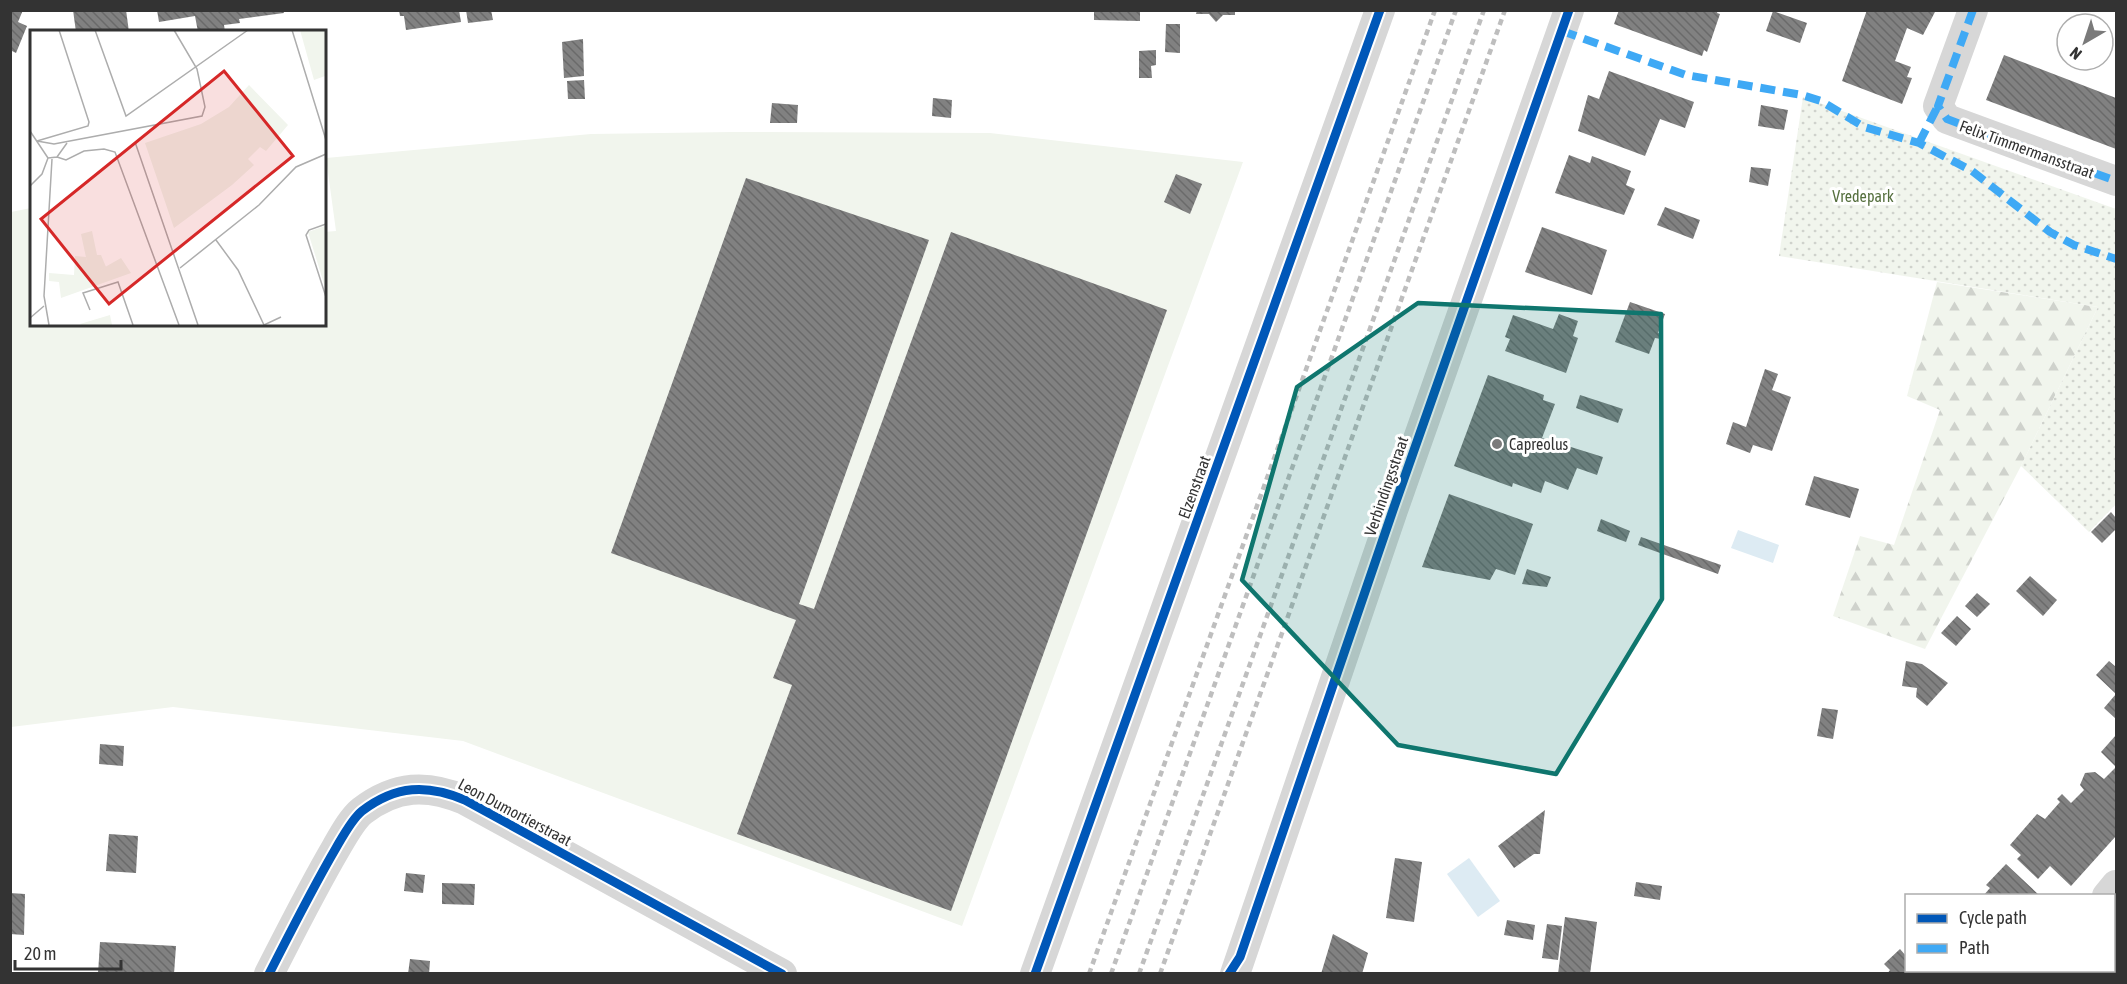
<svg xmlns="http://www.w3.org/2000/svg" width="2127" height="984" font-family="'Asap Condensed',sans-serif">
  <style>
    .green { fill: #f1f5ed }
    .forest { fill: url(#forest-firs) }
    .park { fill: url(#park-dots) }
    .water { fill: #ddebf3 }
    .building { fill: url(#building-back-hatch) }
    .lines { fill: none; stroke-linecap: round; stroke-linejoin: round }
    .street { stroke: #d7d7d7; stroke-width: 30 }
    .rail { stroke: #bebebe; stroke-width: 4.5; stroke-dasharray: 6 4.5; stroke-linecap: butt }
    .quiet { stroke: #3fa9f5; stroke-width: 8; stroke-dasharray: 15 8; stroke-linecap: butt }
    .cycleway-casing { stroke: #fff; stroke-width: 13 }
    .cycleway { stroke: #0057b8; stroke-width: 9 }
    .marked { fill: #0f766e; fill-opacity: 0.2; stroke: #0f766e; stroke-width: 4.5; stroke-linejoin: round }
    .poi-dot { fill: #7a7a7a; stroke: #fff; stroke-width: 2 }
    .labels { text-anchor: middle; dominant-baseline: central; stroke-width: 6; stroke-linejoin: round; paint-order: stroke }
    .street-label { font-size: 16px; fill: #333; stroke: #fff }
    .park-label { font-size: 16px; fill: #56703f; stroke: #fff }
    .poi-label { font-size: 16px; fill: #333; stroke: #fff; text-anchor: start }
    .inset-road { fill: none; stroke: #adadad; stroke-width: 1.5 }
    .view { fill: #d62828; fill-opacity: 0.15; stroke: #d62828; stroke-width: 3 }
    .inset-edge { fill: none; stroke: #333; stroke-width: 3 }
  </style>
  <defs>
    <pattern id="forest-firs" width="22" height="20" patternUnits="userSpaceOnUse" patternTransform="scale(1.5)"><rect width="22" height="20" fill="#f1f5ed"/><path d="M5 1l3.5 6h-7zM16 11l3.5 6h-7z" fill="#cfd2cc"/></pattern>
    <pattern id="park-dots" width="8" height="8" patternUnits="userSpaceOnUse" patternTransform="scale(1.5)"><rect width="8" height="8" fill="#f1f5ed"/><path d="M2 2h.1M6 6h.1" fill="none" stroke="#cfd2cc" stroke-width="1.8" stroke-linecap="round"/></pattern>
    <pattern id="building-back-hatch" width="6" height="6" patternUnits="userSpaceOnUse" patternTransform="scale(1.5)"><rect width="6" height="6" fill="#818181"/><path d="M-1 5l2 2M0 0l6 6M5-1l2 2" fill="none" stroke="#6a6a6a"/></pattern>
  </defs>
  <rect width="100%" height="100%" fill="#fff"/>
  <path class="green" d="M732 132 990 133 1243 162 962 926 463 741 173 707 11 727V212L31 208 32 324H324V232L336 231 326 158 591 134Z"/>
  <path class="forest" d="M1937 282 2098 307 2021 466 1925 649 1833 616 1860 536 1894 545 1940 410 1907 396Z"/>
  <path class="park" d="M1803 97 2116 209V504L2089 532 2021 466 2098 307 1779 256Z"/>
  <g class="water">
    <path d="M1738 530 1779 545 1773 563 1731 548Z"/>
    <path d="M1469 858 1500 901 1478 917 1447 874Z"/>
  </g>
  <g class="building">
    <path d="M10 10H23L18 22 27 26 16 53 10 50Z"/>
    <path d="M73 10H126L129 32H76Z"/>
    <path d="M157 10H283L284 13 239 19 240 23 224 25 225 32H198L195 16 159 22Z"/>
    <path d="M399 10H459L461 22 406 30 404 16H400Z"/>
    <path d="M466 10H491L493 20 468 23Z"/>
    <path d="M1094 10H1140V21L1094 20Z"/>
    <path d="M1197 10H1235V15H1223L1216 22 1209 14H1196Z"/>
    <path d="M1619 10H1718L1717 13 1720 14 1707 52 1704 50 1702 56 1614 24Z"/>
    <path d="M1867 10H1936L1923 35 1907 28 1895 61 1911 67 1907 77 1912 78 1902 104 1842 81Z"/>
    <path d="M1773 11 1807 23 1800 43 1766 31Z"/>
    <path d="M1166 24H1180V53L1165 52Z"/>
    <path d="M583 39 584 76 564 78 562 42Z"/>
    <path d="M1156 50V65L1151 66 1152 78H1139V51Z"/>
    <path d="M2004 55 2116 98V149L1986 100Z"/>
    <path d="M1609 71 1694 102 1685 128 1660 119 1645 156 1578 131 1588 95 1599 99Z"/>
    <path d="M584 80 585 99H568L567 81Z"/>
    <path d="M933 98 952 100 951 118 932 116Z"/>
    <path d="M772 103 798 105 797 123H770Z"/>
    <path d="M1761 105 1788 110 1784 130 1758 126Z"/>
    <path d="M1569 155 1590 163 1592 156 1631 171 1626 185 1635 189 1624 215 1555 193Z"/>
    <path d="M1751 167 1771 169 1768 186 1749 182Z"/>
    <path d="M1176 174 1202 184 1190 214 1164 202Z"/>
    <path d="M746 178 929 240 799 604 814 609 951 232 1167 310 951 911 737 834 792 685 773 678 796 620 611 553Z"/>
    <path d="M1665 207 1700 220 1693 239 1657 225Z"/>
    <path d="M1542 227 1607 250 1592 295 1525 272Z"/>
    <path d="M1630 302 1665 314 1658 333 1663 334 1661 339 1655 338 1649 354 1615 342Z"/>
    <path d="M1559 314 1578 321 1573 336 1578 338 1566 373 1505 351 1510 339 1505 337 1513 315 1553 329Z"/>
    <path d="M1765 369 1778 374 1772 390 1791 397 1772 451 1753 445 1750 453 1726 444 1733 422 1746 427Z"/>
    <path d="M1488 375 1544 395 1543 400 1555 404 1542 438 1603 457 1597 475 1577 468 1568 490 1545 481 1541 493 1513 483 1512 487 1454 466Z"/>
    <path d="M1580 395 1623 409 1618 423 1576 408Z"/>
    <path d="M1814 476 1859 489 1850 518 1805 505Z"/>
    <path d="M1449 494 1533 524 1515 575 1496 569 1490 580 1422 567Z"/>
    <path d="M2111 512 2116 518V529L2102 543 2091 532Z"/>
    <path d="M1601 519 1630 531 1626 542 1597 531Z"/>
    <path d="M1641 537 1721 565 1718 574 1638 545Z"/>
    <path d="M1527 569 1551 577 1547 587 1522 584Z"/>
    <path d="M2030 576 2057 600 2043 616 2016 591Z"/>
    <path d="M1977 593 1990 604 1977 617 1965 606Z"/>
    <path d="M1957 616 1971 629 1956 646 1941 633Z"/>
    <path d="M1906 661 1922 664 1948 683 1927 706 1916 697 1917 688 1902 686Z"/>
    <path d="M2109 661 2116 667V719L2104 708 2116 694 2096 675Z"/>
    <path d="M1822 708 1838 710 1833 739 1817 736Z"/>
    <path d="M2116 735V767L2101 752Z"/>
    <path d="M100 744 124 746 123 766 99 764Z"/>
    <path d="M2116 767V836L2071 886 2050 866 2038 879 2017 859 2021 855 2010 845 2037 814 2045 819 2060 802 2057 799 2062 794 2071 803 2084 790 2080 785 2085 773 2095 772 2104 779Z"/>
    <path d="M1545 810 1540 854H1534L1514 868 1498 846Z"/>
    <path d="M109 834 138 836 136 873 106 871Z"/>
    <path d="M1395 858 1422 862 1414 922 1386 918Z"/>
    <path d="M2006 864 2040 896H1983L1990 888 1986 885Z"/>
    <path d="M406 873 425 875 423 893 404 891Z"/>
    <path d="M1636 882 1662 886 1660 900 1634 896Z"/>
    <path d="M442 883 475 884 474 905 442 904Z"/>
    <path d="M10 893 25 894 24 935 10 934Z"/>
    <path d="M1565 917 1597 922 1590 974H1558Z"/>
    <path d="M1507 920 1535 925 1533 940 1504 935Z"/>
    <path d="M1547 924 1562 926 1558 960 1542 958Z"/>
    <path d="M1333 934 1368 953 1362 974H1321Z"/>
    <path d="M100 942 176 946 174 974H98Z"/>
    <path d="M1900 949 1906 956V970H1949L1952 974H1887L1890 970 1884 964Z"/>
    <path d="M410 959 430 961 429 974H408Z"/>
  </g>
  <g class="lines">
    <g class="street">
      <path d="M1973 10 1938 106 1947 119 2116 181"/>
      <path d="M2107 896 2116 885"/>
      <path d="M269 974C291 931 312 889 336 848 343 836 352 819 362 811 396 785 427 784 465 800L782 974"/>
      <path d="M1035 974 1380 10"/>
      <path d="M1235 974 1393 510 1569 10"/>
      <path d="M2035 974 2038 970"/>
    </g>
    <g class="rail">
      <path d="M1089 974 1435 10"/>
      <path d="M1111 974 1456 10"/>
      <path d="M1139 974 1484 10"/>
      <path d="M1160 974 1505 10"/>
    </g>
    <g class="quiet">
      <path d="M1973 10 1938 106 1947 119 2116 181"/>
      <path d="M1562 31 1686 75 1802 95 1821 101 1864 127 1919 143 1972 171 2050 232 2074 245 2116 259"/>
      <path d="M1919 143 1938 106"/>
    </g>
    <g class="cycleway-casing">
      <g id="cycleway">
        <path d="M269 974C291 931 312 889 336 848 343 836 352 819 362 811 396 785 427 784 465 800L782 974"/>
        <path d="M1035 974 1380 10"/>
        <path d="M1229 974 1240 957 1393 510 1569 10"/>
      </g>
    </g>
    <use href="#cycleway" class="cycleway"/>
  </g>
  <path class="marked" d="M1418 303 1661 314 1662 599 1556 774 1398 745 1242 580 1297 387Z"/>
  <circle class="poi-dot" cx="1497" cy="444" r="6"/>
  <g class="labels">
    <g class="street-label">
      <text transform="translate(2027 149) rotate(20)">Felix Timmermansstraat</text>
      <text transform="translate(1386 486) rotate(-71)">Verbindingsstraat</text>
      <text transform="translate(1194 487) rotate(-70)">Elzenstraat</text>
      <text transform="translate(515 812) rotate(28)">Leon Dumortierstraat</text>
    </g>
    <g class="park-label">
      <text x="1863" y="196">Vredepark</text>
    </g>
    <g class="poi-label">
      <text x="1509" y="444">Capreolus</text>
    </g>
  </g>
  <g transform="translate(30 30)">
    <rect width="296" height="296" fill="#fff"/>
    <path d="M219 55 258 95 236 121 230 117 218 129 224 135 202 155 144 198 115 113 171 94 199 77ZM80 285 82 295H51L50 294Z" fill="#f1f5ed"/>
    <path d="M270 0H295V46L284 50ZM62 201 67 225H71L76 237 60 246 51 204Z" fill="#f1f5ed"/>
    <path d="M295 196V257L278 202ZM45 226 56 227 61 245 91 228 101 243 31 268 29 252 19 251V243L44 245Z" fill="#f1f5ed"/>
    <path class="inset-road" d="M65 0 96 86 218 0M262 0 296 110M0 101 18 128M7 111 24 114 172 86 175 77 167 39 144 0M7 111 58 96 59 92 29 0M105 112 168 295M27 127 36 130 54 121 74 119 85 122 149 295M18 128 27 127 37 113M0 156 12 144 18 128M296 194 279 200 276 205 296 267M186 210 208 240 234 295 251 287M150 238 229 175 266 137 296 124M60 280 53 263 88 252 103 295M0 288 14 276M19 295 14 266 22 129"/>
    <path class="view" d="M194 41 263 126 79 274 11 189Z"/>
    <rect width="296" height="296" class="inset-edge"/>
  </g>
  <rect width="2127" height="984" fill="none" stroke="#333333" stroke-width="24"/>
  <rect x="1905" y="894" width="210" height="78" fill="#ffffff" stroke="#adadad" stroke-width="1.5"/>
  <rect x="1917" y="914" width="30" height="9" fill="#0057b8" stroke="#adadad" stroke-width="1.5"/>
  <text x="1959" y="924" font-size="18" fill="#333333">Cycle path</text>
  <rect x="1917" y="944" width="30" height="9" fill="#3fa9f5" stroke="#adadad" stroke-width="1.5"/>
  <text x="1959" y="954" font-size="18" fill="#333333">Path</text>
  <g transform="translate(2085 42) rotate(219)"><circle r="28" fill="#ffffff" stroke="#adadad" stroke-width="1.5"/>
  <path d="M0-4.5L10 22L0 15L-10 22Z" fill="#7a7a7a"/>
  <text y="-9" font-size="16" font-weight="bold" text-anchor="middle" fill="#333333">N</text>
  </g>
  <path d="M15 960v9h106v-9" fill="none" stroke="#333333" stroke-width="3"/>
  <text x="24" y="960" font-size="18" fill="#333333" stroke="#ffffff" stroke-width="4.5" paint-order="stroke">20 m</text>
</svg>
